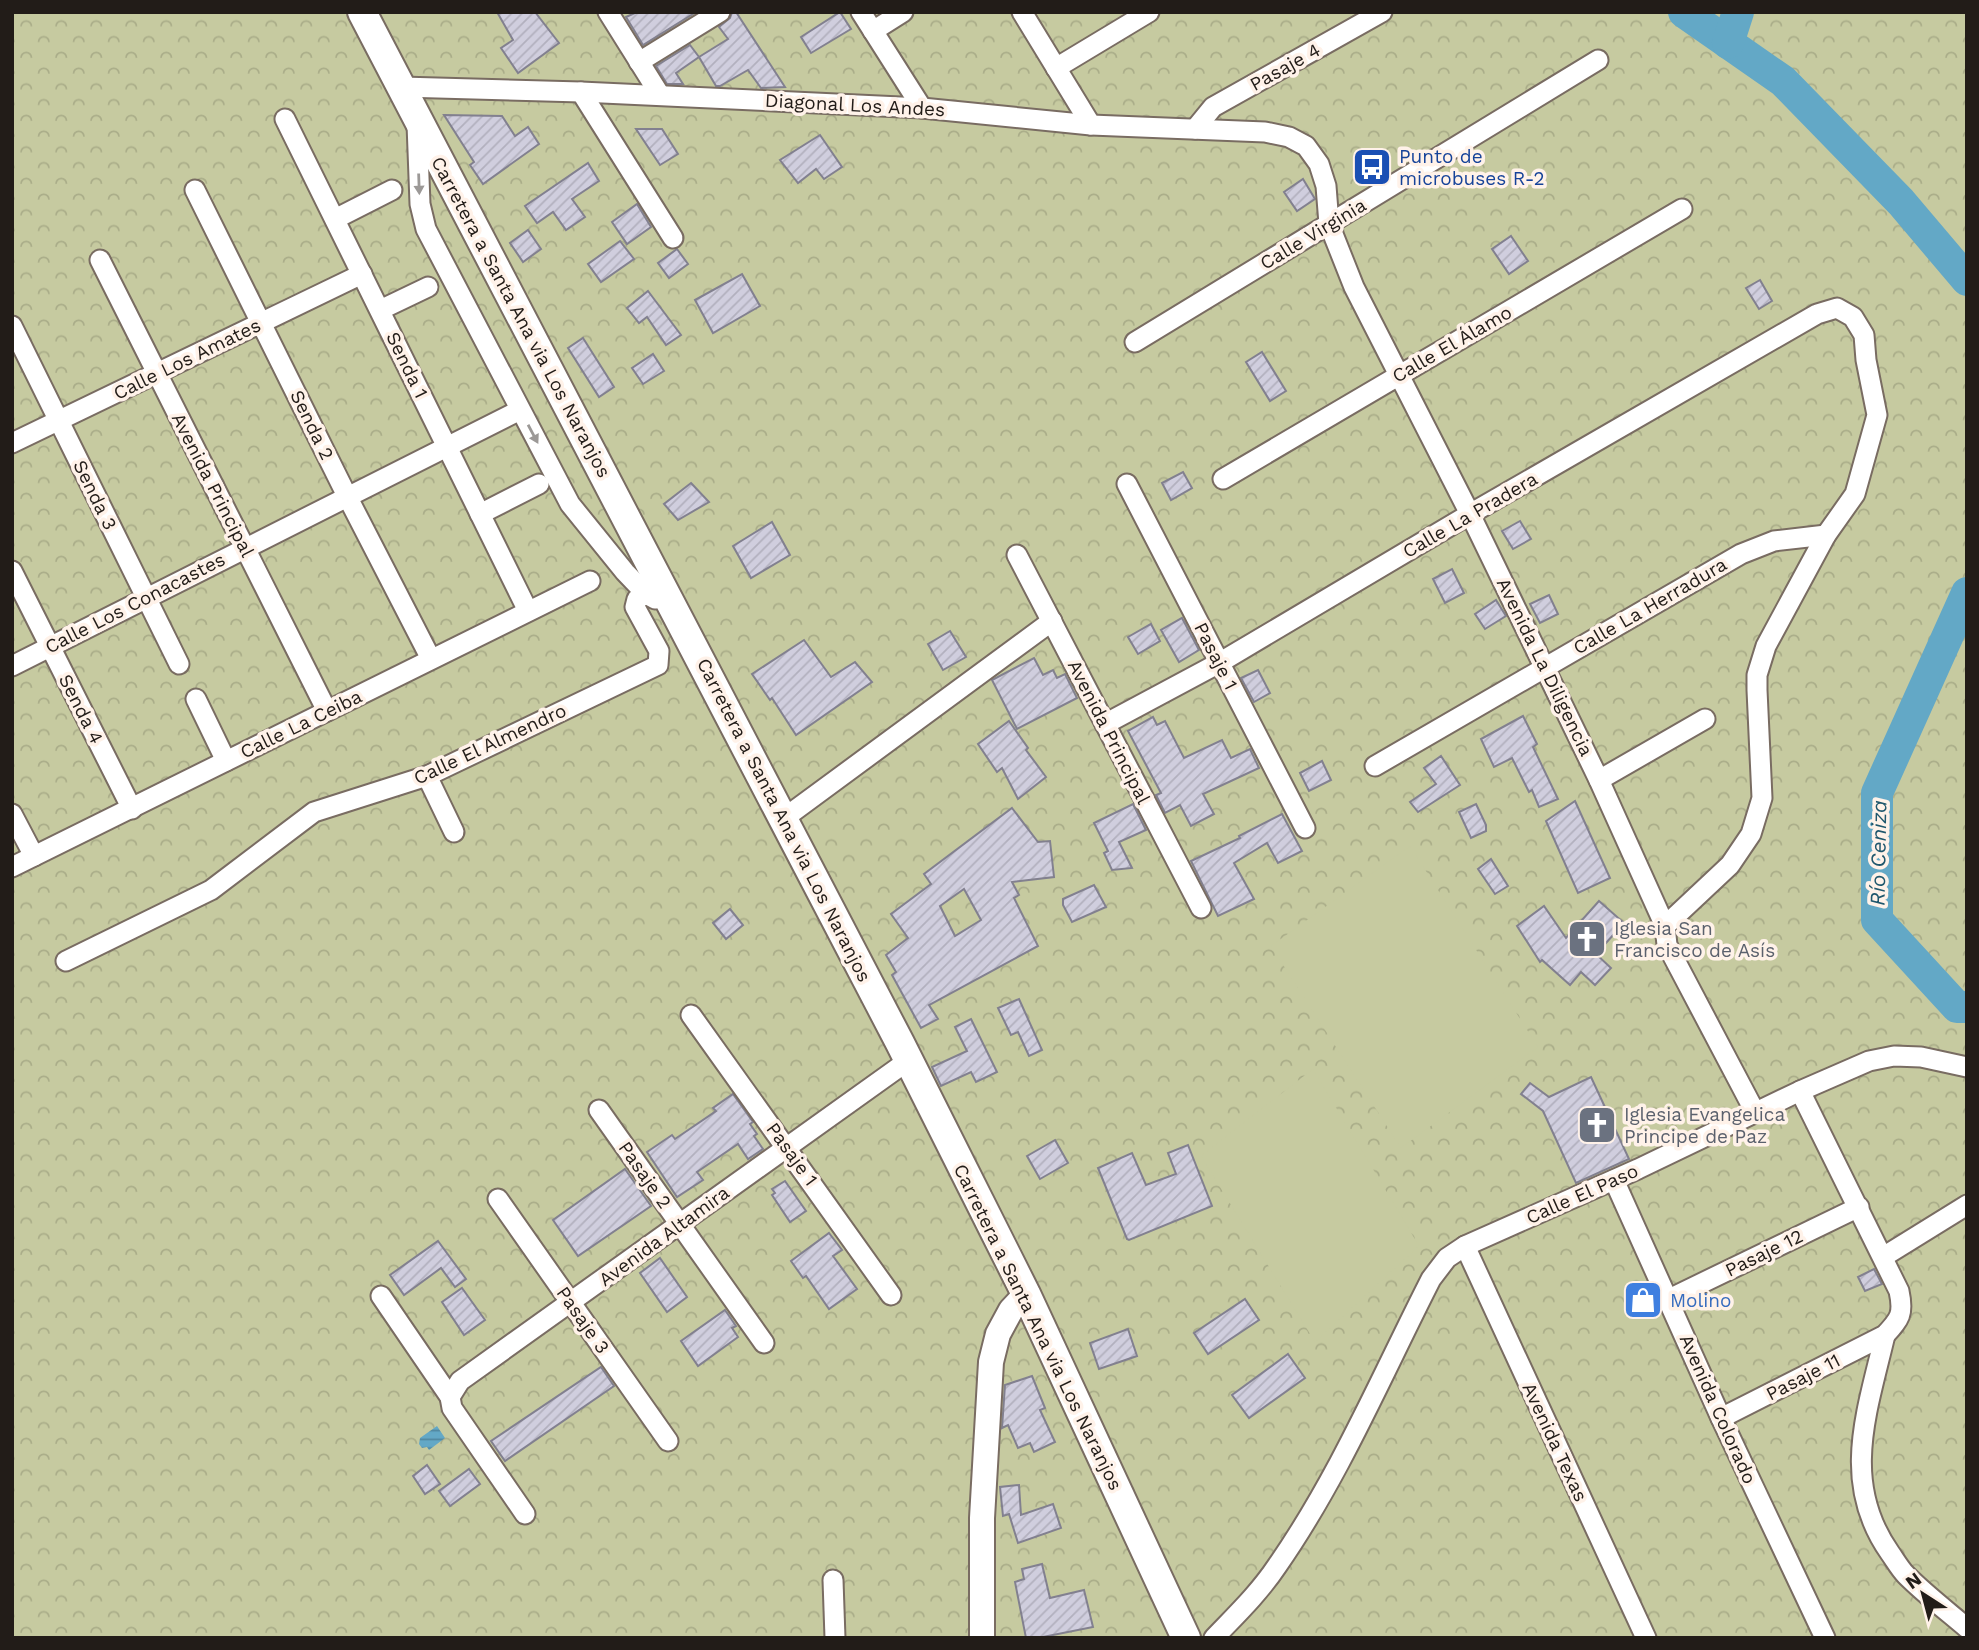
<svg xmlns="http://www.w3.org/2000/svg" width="1979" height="1650" font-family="'Work Sans',sans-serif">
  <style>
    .park { fill: url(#park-crowns) }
    .pitch { fill: #c6caa0 }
    .water { fill: url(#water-rules) }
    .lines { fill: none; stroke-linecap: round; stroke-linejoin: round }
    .river { stroke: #63a8c6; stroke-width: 32 }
    .building { fill: url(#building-hatch); stroke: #82808f; stroke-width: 2; fill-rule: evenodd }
    .minor-casing { stroke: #796c62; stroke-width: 23 }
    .tertiary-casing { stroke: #796c62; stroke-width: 28 }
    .secondary-casing { stroke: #796c62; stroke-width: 32 }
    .minor { stroke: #fff; stroke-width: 19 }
    .tertiary { stroke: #fff; stroke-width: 24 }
    .secondary { stroke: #fff; stroke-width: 28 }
    .oneway { fill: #9c9997 }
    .labels { text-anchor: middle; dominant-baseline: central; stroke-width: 7; stroke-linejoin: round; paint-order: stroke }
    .street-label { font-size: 19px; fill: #221c18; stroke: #fff2e9 }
    .transit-label { font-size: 19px; fill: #164399; stroke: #fff2e9; text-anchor: start }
    .worship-label { font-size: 19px; fill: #5b616d; stroke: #fff2e9; text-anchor: start }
    .shop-label { font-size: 19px; fill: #366cbe; stroke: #fff2e9; text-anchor: start }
    .water-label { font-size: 21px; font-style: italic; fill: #1f576d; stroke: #fff2e9 }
  </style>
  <defs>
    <pattern id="park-crowns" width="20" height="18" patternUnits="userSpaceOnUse" patternTransform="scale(1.75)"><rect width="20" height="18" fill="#c6caa0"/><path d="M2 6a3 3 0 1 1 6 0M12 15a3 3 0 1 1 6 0" fill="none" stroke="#aaad89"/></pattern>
    <pattern id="water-rules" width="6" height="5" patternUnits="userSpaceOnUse" patternTransform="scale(1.75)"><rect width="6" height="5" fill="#63a8c6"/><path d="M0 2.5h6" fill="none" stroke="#5188a0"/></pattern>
    <pattern id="building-hatch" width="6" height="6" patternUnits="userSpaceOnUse" patternTransform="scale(1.75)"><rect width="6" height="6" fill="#d0cede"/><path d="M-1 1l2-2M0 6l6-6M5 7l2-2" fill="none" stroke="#b2b0be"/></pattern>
  </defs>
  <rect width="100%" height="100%" fill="#f4e5d9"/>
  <rect class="park" x="12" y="12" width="1955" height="1626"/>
  <g class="pitch">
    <path d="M1410 846 1538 1047 1401 1148 1271 946Z"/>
    <path d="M1313 1069 1419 1246 1315 1342 1201 1156Z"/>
  </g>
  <path class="water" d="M437 1426 445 1438 429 1450 427 1447 422 1448 419 1444 420 1438Z"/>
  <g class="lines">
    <g class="river">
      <path d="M1684 12 1783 81 1901 202 1967 280"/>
      <path d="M1728 43 1738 12"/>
      <path d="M1967 593 1877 793V920L1957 1007H1967"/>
    </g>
  </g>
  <g class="building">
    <path d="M497 12H535L559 43 518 73 501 48 513 40Z"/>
    <path d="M637 12H696L643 45 626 17Z"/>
    <path d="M732 12H736L785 87 761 88 748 70 720 86H716L699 57 728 39 719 27 730 18Z"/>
    <path d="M840 12 851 29 811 53 801 37Z"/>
    <path d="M690 45 699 57 676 73 683 84H667L656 66Z"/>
    <path d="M444 115 502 116 515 136 528 127 539 144 483 184 470 165 474 162Z"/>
    <path d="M636 129H662L678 154 660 165Z"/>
    <path d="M820 135 842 167 824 179 816 169 798 183 780 160Z"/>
    <path d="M588 163 599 181 572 199 585 217 566 230 553 212 537 223 525 206Z"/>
    <path d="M1303 179 1315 199 1297 211 1284 192Z"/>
    <path d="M637 204 651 227 627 244 612 222Z"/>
    <path d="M528 230 541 249 523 262 510 243Z"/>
    <path d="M1511 236 1528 261 1509 274 1492 249Z"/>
    <path d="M620 241 634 259 601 282 588 264Z"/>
    <path d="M677 249 688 264 669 278 658 263Z"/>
    <path d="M742 274 760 306 713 333 695 300Z"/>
    <path d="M1760 280 1772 301 1759 309 1746 288Z"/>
    <path d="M648 291 681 335 666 345 647 317 639 323 627 308Z"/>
    <path d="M583 338 614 387 599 397 568 348Z"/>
    <path d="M1262 352 1286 391 1270 401 1246 362Z"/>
    <path d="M653 354 664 371 643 384 632 368Z"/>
    <path d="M1183 472 1192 488 1171 500 1162 483Z"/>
    <path d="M691 483 709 502 678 520 664 504Z"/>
    <path d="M1520 521 1531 539 1513 549 1502 531Z"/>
    <path d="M772 522 790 555 751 578 733 546Z"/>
    <path d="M1452 569 1464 593 1445 603 1433 579Z"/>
    <path d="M1549 595 1558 614 1540 623 1530 604Z"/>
    <path d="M1496 600 1506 616 1485 629 1475 614Z"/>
    <path d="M1182 618 1199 650 1179 662 1161 630Z"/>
    <path d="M1151 624 1160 641 1138 654 1128 637Z"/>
    <path d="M950 631 966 657 943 670 928 644Z"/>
    <path d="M804 640 831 677 855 662 872 682 796 735 772 698 770 700 752 674Z"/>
    <path d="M1034 658 1043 675 1053 670 1057 678 1065 674 1077 698 1017 729 992 680Z"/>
    <path d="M1258 670 1270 693 1254 702 1241 678Z"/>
    <path d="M1523 716 1537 744 1533 747 1558 799 1539 807 1532 790 1529 792 1512 758 1494 767 1481 739Z"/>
    <path d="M1153 717 1157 725 1165 721 1184 758 1222 740 1231 758 1250 749 1259 768 1203 794 1214 814 1191 826 1180 805 1165 813 1156 795 1161 793 1128 731Z"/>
    <path d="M1009 721 1028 748 1026 750 1046 777 1018 799 1002 768 997 772 978 744Z"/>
    <path d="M1441 756 1460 785 1418 812 1410 802 1436 784 1424 768Z"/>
    <path d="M1322 761 1331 780 1309 791 1300 773Z"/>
    <path d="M1575 801 1610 878 1578 893 1546 821Z"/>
    <path d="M1133 804 1146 830 1119 842 1132 868 1112 870 1104 853 1108 851 1094 823Z"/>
    <path d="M1476 804 1486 825V831L1471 838 1459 812Z"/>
    <path d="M1012 808 1038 842 1050 841 1054 877 1012 882 1019 895 1014 898 1038 946 929 1005 938 1019 921 1028 892 975 896 972 886 955 908 938 891 914 931 884 924 874ZM964 889 981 920 955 936 940 906Z"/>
    <path d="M1282 814 1302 851 1278 863 1267 843 1234 863 1254 899 1218 916 1191 861 1240 838 1239 836Z"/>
    <path d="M1491 859 1508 886 1495 894 1478 869Z"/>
    <path d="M1094 885 1106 907 1072 922 1063 905V899Z"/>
    <path d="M1599 901 1624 923 1596 954 1611 968 1595 985 1581 972 1570 985 1542 960 1540 962 1517 926 1544 906 1566 938Z"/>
    <path d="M730 909 743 925 726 939 713 923Z"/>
    <path d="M1019 999 1042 1050 1029 1056 1018 1032 1011 1035 998 1008Z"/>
    <path d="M971 1019 997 1072 976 1082 971 1072 941 1086 932 1067 967 1051 955 1027Z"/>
    <path d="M1591 1077 1629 1159 1576 1183 1543 1111 1521 1094 1530 1083 1549 1097Z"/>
    <path d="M733 1094 753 1122 750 1124 757 1134 754 1136 763 1149 748 1159 738 1144 697 1172 703 1180 677 1197 647 1152 672 1135 675 1139 716 1111 713 1108Z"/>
    <path d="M1055 1140 1068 1163 1040 1179 1027 1156Z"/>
    <path d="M1188 1145 1212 1206 1129 1240 1127 1239 1098 1168 1132 1153 1146 1185 1176 1174 1168 1153Z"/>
    <path d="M625 1169 651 1206 578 1256 553 1220Z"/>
    <path d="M785 1181 806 1211 790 1222 772 1195 775 1193 772 1189Z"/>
    <path d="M829 1233 842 1250 833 1256 857 1289 829 1309 806 1276 803 1278 791 1261Z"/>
    <path d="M438 1241 466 1279 455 1287 441 1268 404 1295 390 1275Z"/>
    <path d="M660 1258 687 1297 667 1312 640 1273Z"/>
    <path d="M1874 1269 1882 1284 1865 1291 1858 1277Z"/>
    <path d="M462 1288 485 1320 464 1335 442 1302Z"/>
    <path d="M1245 1299 1259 1320 1208 1354 1194 1333Z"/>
    <path d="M725 1310 736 1326 732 1328 738 1337 698 1366 681 1341Z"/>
    <path d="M1128 1329 1137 1356 1099 1369 1090 1343Z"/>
    <path d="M1288 1354 1305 1378 1249 1418 1232 1395Z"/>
    <path d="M601 1367 614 1386 505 1461 491 1441Z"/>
    <path d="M1032 1376 1045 1408 1040 1410 1055 1442 1034 1452 1030 1443 1018 1448 1008 1425 1002 1428 1005 1385Z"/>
    <path d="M427 1465 440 1484 425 1494 413 1476Z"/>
    <path d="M469 1469 480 1484 450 1506 439 1491Z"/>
    <path d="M1019 1485 1021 1515 1053 1504 1061 1528 1018 1543 1009 1514 1003 1516 1000 1487Z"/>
    <path d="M1042 1564 1050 1598 1084 1590 1093 1627 1038 1638H1026L1015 1582 1024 1579 1022 1569Z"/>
  </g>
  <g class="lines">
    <g class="minor-casing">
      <g id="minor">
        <path d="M608 12 660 95"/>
        <path d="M861 12 922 108"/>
        <path d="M1022 12 1091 125"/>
        <path d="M873 31 903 12"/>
        <path d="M639 62 720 12"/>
        <path d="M1056 68 1149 12"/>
        <path d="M401 87 581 92 922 108 1091 125 1265 132 1289 137 1306 146 1319 164 1326 186 1329 224 1354 287 1470 514 1599 780 1665 926 1667 945 1755 1112"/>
        <path d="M581 92 673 238"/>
        <path d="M285 119 528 611"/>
        <path d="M417 124 420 204 426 229 570 504 625 572 646 594 655 599"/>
        <path d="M1195 129 1213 107 1382 12"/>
        <path d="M195 190 347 496 431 659"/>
        <path d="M335 219 392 190"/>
        <path d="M100 260 327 711"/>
        <path d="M380 310 428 287"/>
        <path d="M12 326 179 664"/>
        <path d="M1135 342 1598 60"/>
        <path d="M12 443 362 274"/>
        <path d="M1223 479 1682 209"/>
        <path d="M1127 484 1305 828"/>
        <path d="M480 514 539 484"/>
        <path d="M1017 555 1201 908"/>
        <path d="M12 571 132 809"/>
        <path d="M12 666 520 410"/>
        <path d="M196 699 226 761"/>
        <path d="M1105 724 1219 663 1470 514 1817 314 1837 308 1853 317 1864 335 1866 360 1877 415 1855 494 1826 535 1766 646 1757 675V690L1762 798 1751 834 1730 865 1665 926"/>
        <path d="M1375 766 1741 554 1774 541 1826 535"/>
        <path d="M427 776 454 832"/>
        <path d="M1599 780 1705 719"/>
        <path d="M12 814 34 856"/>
        <path d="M783 819 1052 621"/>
        <path d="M12 867 590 581"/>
        <path d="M66 961 211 890 314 812 427 776 658 665 659 651 635 607 637 599 646 594"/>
        <path d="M691 1015 891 1295"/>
        <path d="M599 1110 764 1343"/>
        <path d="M1614 1180 1721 1418 1825 1638"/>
        <path d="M498 1199 668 1441"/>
        <path d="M1465 1246 1646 1638"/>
        <path d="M1883 1257 1967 1205"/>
        <path d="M381 1296 450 1397 452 1408 525 1514"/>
        <path d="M1669 1299 1859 1207"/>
        <path d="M1885 1335C1867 1412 1840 1482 1890 1553 1895 1560 1900 1569 1906 1575 1925 1594 1947 1611 1967 1628"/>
        <path d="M450 1397 460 1381 909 1060"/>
        <path d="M1721 1418 1885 1335C1900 1319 1904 1314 1899 1291L1800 1091"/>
        <path d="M833 1580 835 1638"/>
        <path d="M1214 1638C1236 1615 1259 1593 1277 1566 1339 1477 1382 1375 1431 1279L1447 1258 1465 1246 1638 1169 1800 1091 1869 1061 1894 1056 1921 1057 1967 1067"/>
      </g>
    </g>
    <g class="tertiary-casing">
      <path id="tertiary" d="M982 1638V1518L991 1362 998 1334 1011 1310 1026 1294"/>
    </g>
    <g class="secondary-casing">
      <path id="secondary" d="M362 12 900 1043 1026 1294 1186 1638"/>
    </g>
    <use href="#minor" class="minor"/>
    <use href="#tertiary" class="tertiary"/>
    <use href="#secondary" class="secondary"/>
  </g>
  <defs><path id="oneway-solid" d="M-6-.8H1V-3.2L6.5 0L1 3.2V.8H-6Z" transform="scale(1.75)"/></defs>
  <g class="oneway">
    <use href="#oneway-solid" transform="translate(419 184) rotate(88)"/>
    <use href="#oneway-solid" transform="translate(533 434) rotate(62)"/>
  </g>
  <defs>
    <g id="bus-square" transform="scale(2.0125)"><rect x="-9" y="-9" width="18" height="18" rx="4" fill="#1a4fb4" stroke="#fff2e9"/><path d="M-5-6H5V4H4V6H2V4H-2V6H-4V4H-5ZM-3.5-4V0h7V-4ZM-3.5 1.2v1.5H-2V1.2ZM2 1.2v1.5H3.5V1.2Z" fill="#fff"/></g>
    <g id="church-square" transform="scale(2.0125)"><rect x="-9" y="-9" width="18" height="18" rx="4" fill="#6b7280" stroke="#fff2e9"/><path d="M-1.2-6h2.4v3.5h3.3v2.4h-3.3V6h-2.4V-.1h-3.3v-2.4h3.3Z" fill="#fff"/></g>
    <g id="shop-square" transform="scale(2.0125)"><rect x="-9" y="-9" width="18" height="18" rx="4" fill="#3f7fe0" stroke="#fff2e9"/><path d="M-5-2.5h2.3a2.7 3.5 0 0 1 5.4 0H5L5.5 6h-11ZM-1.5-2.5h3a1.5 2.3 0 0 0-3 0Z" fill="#fff"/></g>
  </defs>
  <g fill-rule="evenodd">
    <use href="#bus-square" x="1372" y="167"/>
    <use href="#church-square" x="1587" y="939"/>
    <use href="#church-square" x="1597" y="1125"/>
    <use href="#shop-square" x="1643" y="1300"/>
  </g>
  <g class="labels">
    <g class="street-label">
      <text transform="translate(1285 67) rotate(-29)">Pasaje 4</text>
      <text transform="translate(855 105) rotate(3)">Diagonal Los Andes</text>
      <text transform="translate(1313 234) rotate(-31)">Calle Virginia</text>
      <text transform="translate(521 317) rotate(62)">Carretera a Santa Ana via Los Naranjos</text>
      <text transform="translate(1452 344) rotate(-30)">Calle El Álamo</text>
      <text transform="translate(187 359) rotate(-26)">Calle Los Amates</text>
      <text transform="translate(407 365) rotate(64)">Senda 1</text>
      <text transform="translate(312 425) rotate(64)">Senda 2</text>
      <text transform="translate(213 485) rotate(63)">Avenida Principal</text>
      <text transform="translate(95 495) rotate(64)">Senda 3</text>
      <text transform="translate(1470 515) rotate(-30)">Calle La Pradera</text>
      <text transform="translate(135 603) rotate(-27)">Calle Los Conacastes</text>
      <text transform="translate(1650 606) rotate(-30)">Calle La Herradura</text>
      <text transform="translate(1216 656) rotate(63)">Pasaje 1</text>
      <text transform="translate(1545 667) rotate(64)">Avenida La Diligencia</text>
      <text transform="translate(81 709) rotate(63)">Senda 4</text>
      <text transform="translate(301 724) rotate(-26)">Calle La Ceiba</text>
      <text transform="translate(1109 732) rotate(63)">Avenida Principal</text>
      <text transform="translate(490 744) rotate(-25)">Calle El Almendro</text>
      <text transform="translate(784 820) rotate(63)">Carretera a Santa Ana via Los Naranjos</text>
      <text transform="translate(792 1154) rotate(54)">Pasaje 1</text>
      <text transform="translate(645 1175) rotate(55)">Pasaje 2</text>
      <text transform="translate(1582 1194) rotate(-24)">Calle El Paso</text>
      <text transform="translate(664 1236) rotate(-36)">Avenida Altamira</text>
      <text transform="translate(1764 1253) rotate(-26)">Pasaje 12</text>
      <text transform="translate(583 1320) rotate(55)">Pasaje 3</text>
      <text transform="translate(1038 1327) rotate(64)">Carretera a Santa Ana via Los Naranjos</text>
      <text transform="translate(1803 1377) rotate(-27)">Pasaje 11</text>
      <text transform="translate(1718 1409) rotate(66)">Avenida Colorado</text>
      <text transform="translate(1555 1442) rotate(65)">Avenida Texas</text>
    </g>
    <g class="transit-label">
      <text x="1399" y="156">Punto de<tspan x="1399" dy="22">microbuses R-2</tspan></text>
    </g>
    <g class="worship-label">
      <text x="1614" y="928">Iglesia San<tspan x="1614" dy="22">Francisco de Asís</tspan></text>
      <text x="1624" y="1114">Iglesia Evangelica<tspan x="1624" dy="22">Principe de Paz</tspan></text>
    </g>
    <g class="shop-label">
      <text x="1670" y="1300">Molino</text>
    </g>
    <g class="water-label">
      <text transform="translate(1878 853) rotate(-89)">Río Ceniza</text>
    </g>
  </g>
  <rect width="1979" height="1650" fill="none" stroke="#221c18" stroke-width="28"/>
  <g transform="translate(1923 1594) rotate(324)" stroke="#fff2e9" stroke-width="5" paint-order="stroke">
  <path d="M0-5L12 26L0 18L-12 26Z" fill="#221c18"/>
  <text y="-10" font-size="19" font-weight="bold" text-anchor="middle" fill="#221c18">N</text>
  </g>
</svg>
